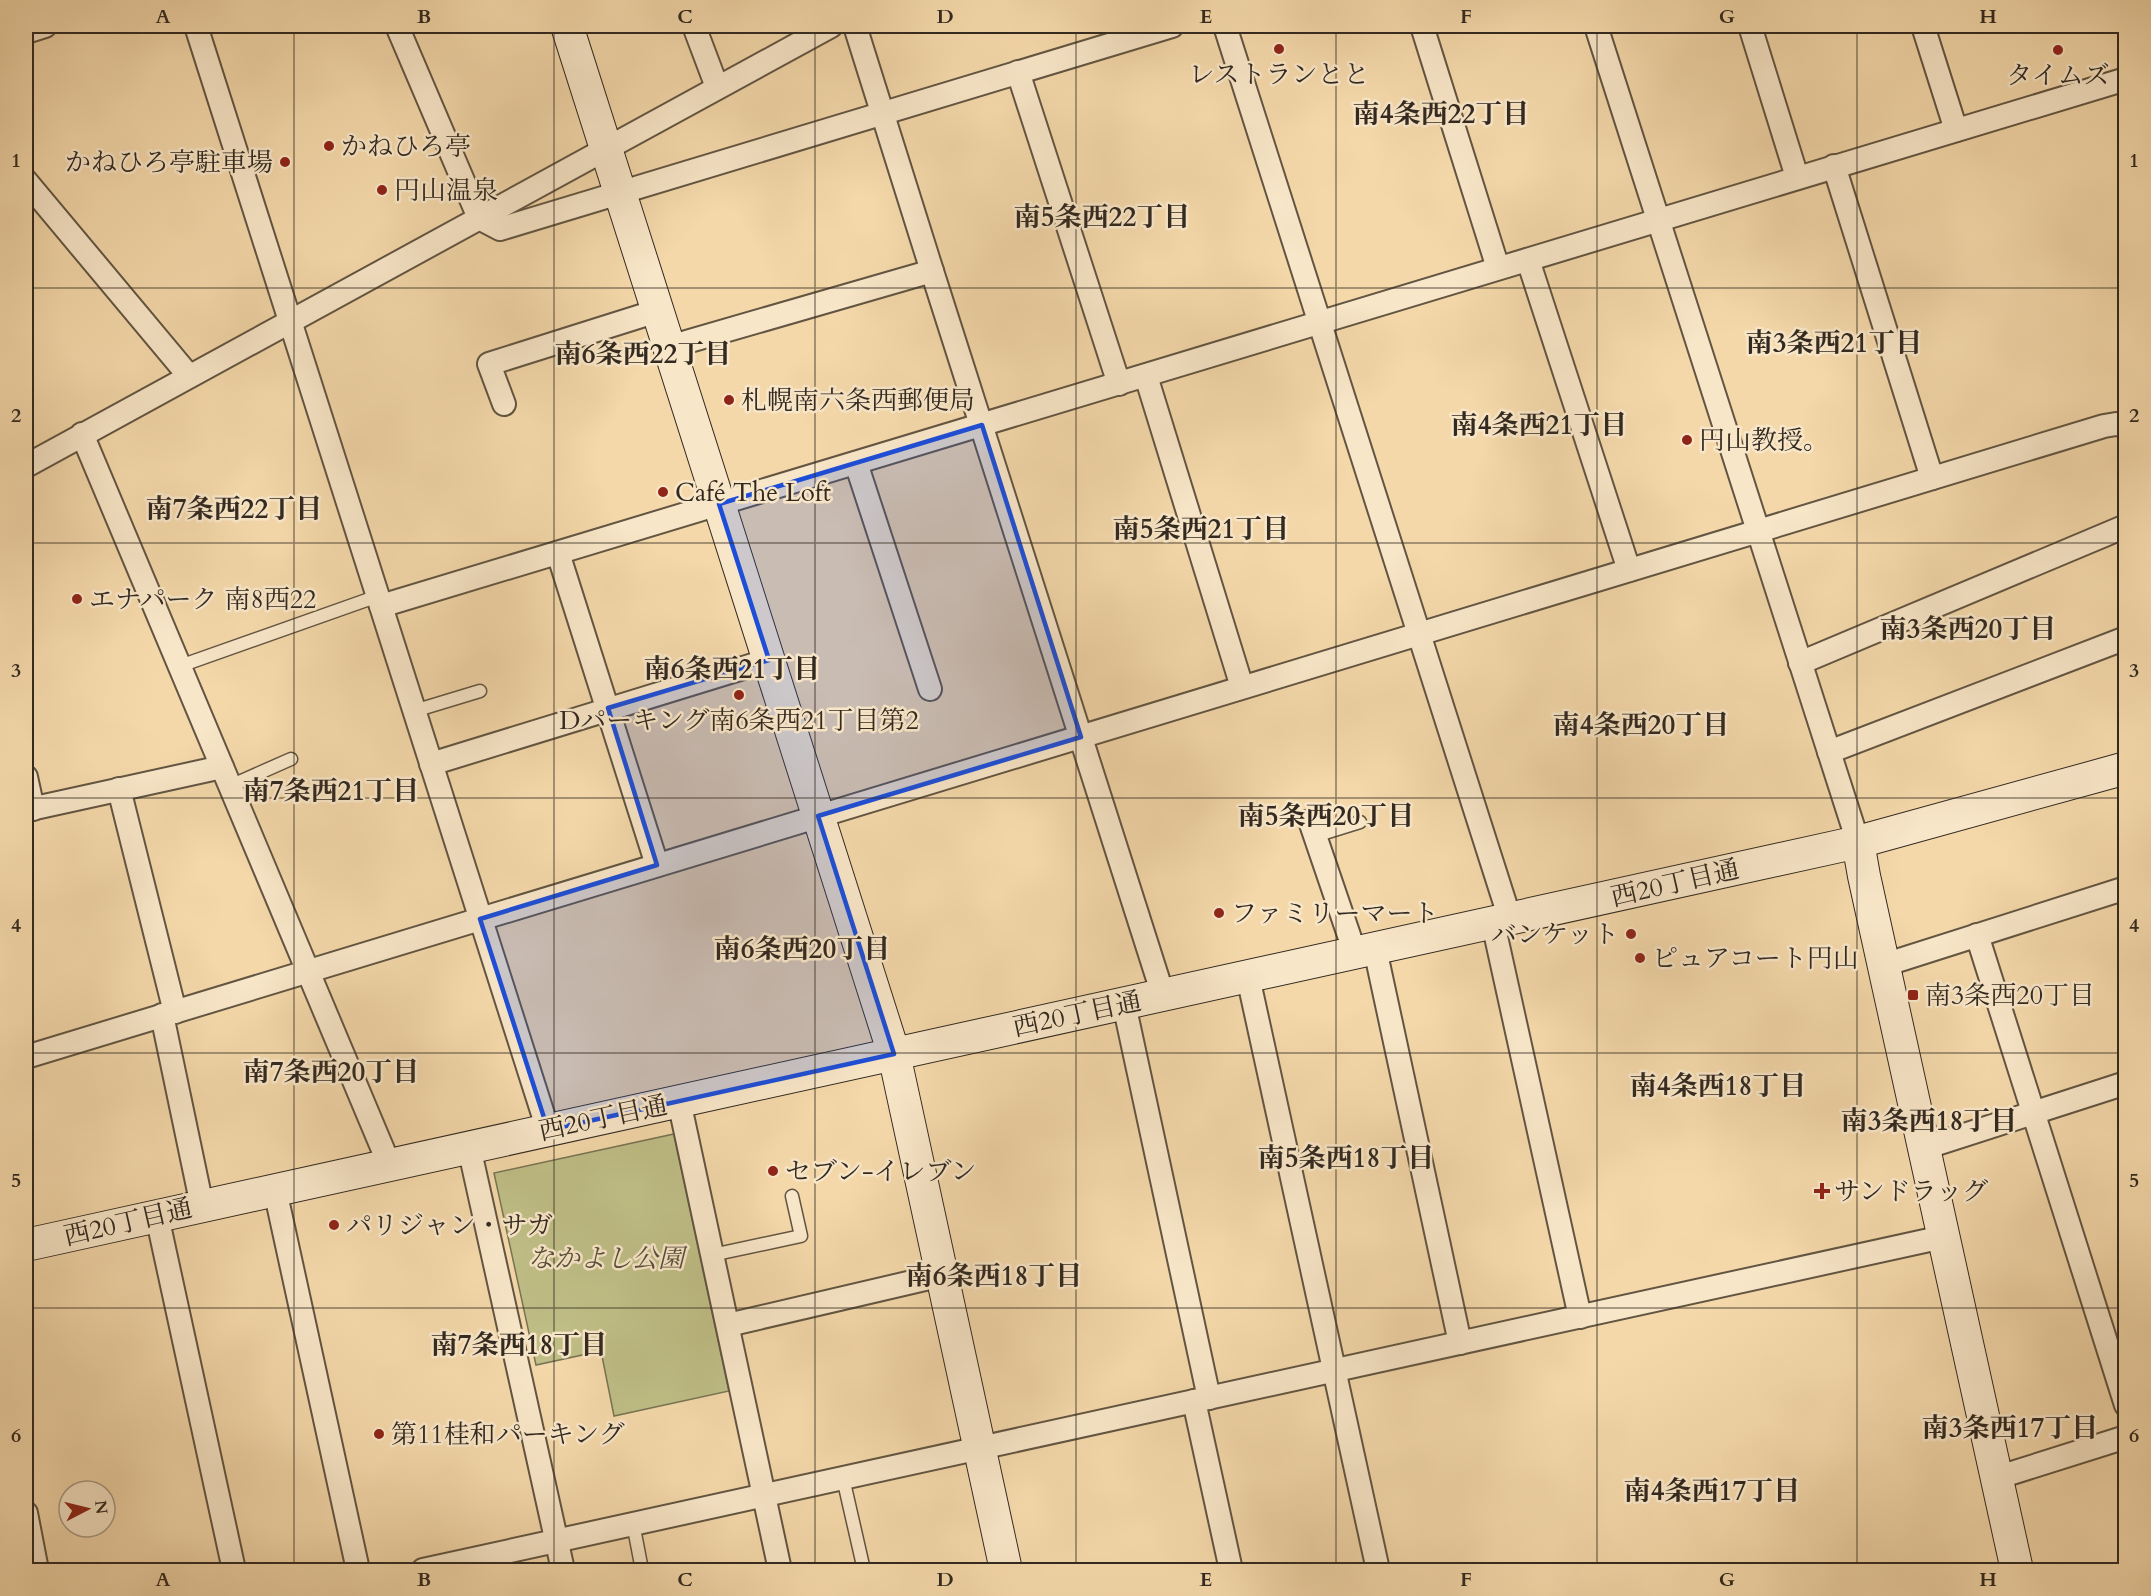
<svg xmlns="http://www.w3.org/2000/svg" width="2151" height="1596" font-family="Cardo,'Noto Serif JP',serif">
  <style>
    .green { fill: #bfbe86; stroke: #787453; stroke-width: 1.5 }
    .lines { fill: none; stroke-linecap: round; stroke-linejoin: round }
    .lane-casing { stroke: #625542; stroke-width: 15 }
    .street-casing { stroke: #625542; stroke-width: 26 }
    .secondary-casing { stroke: #322920; stroke-width: 34 }
    .lane { stroke: #f8e6c8; stroke-width: 12 }
    .street { stroke: #f8e6c8; stroke-width: 22 }
    .secondary { stroke: #f8e6c8; stroke-width: 32 }
    .marked { fill: #1d4ed8; fill-opacity: 0.2; stroke: #1d4ed8; stroke-width: 4.5; stroke-linejoin: round }
    .grid { fill: none; stroke: #322920; stroke-width: 1.5; stroke-opacity: 0.55 }
    .poi-dot { fill: #8f2418; stroke: #f8e6c8; stroke-width: 2 }
    .labels { text-anchor: middle; dominant-baseline: central; stroke-width: 5; stroke-linejoin: round; paint-order: stroke }
    .poi-label { font-size: 26px; fill: #322920; stroke: #f8e6c8; text-anchor: start }
    .street-label { font-size: 26px; fill: #322920; stroke: #f8e6c8 }
    .park-label { font-size: 26px; font-style: italic; fill: #554e3a; stroke: #f8e6c8 }
    .neighbourhood-label { font-size: 27px; font-weight: bold; fill: #322920; stroke: #f8e6c8 }
    .neatline { fill: none; stroke: #322920; stroke-width: 2 }
    .grid-label { font-size: 20px; text-anchor: middle; font-weight: bold; fill: #322920 }
  </style>
  <rect width="100%" height="100%" fill="#f4d8aa"/>
  <filter id="stains"><feTurbulence type="fractalNoise" baseFrequency=".00333" numOctaves="4"/><feColorMatrix values="0 0 0 0 .2 0 0 0 0 .09 0 0 0 0 .02 0 0 0 .5 -.17"/></filter>
  <radialGradient id="worn" r=".72"><stop offset=".6" stop-color="#630" stop-opacity="0"/><stop offset="1" stop-color="#630" stop-opacity=".3"/></radialGradient>
  <path class="green" d="M674 1134 729 1391 614 1416 601 1351 536 1365 494 1173Z"/>
  <g class="lines">
    <g class="lane-casing">
      <g id="lane">
        <path d="M180 666 378 596"/>
        <path d="M414 711 480 691"/>
        <path d="M230 786 291 759"/>
        <path d="M1315 836 1360 822"/>
        <path d="M712 1255 801 1236 792 1196"/>
        <path d="M843 1478 864 1570"/>
        <path d="M633 1523 642 1570"/>
      </g>
    </g>
    <g class="street-casing">
      <g id="street">
        <path d="M196 26 548 1130"/>
        <path d="M397 26 479 218 500 229 1172 26"/>
        <path d="M694 26 717 87"/>
        <path d="M855 26 932 271 1163 995"/>
        <path d="M1225 26 1510 919"/>
        <path d="M1422 26 1498 268"/>
        <path d="M1596 26 1858 842"/>
        <path d="M1750 26 1797 177"/>
        <path d="M1923 26 1956 130"/>
        <path d="M26 32 45 26"/>
        <path d="M1018 72 1119 384"/>
        <path d="M1834 166 1932 478"/>
        <path d="M26 181 189 376"/>
        <path d="M1528 260 1629 570"/>
        <path d="M669 347 932 271"/>
        <path d="M1146 376 1242 687"/>
        <path d="M504 404 489 364 657 311"/>
        <path d="M82 434 389 1164"/>
        <path d="M856 463 930 689"/>
        <path d="M26 466 831 26"/>
        <path d="M558 553 657 865"/>
        <path d="M381 606 2126 79"/>
        <path d="M1800 663 2126 526"/>
        <path d="M1829 752 2126 638"/>
        <path d="M431 764 769 660"/>
        <path d="M26 777 33 809"/>
        <path d="M119 789 175 1012"/>
        <path d="M26 810 222 767"/>
        <path d="M1310 821 1355 953"/>
        <path d="M1493 923 1580 1317"/>
        <path d="M1977 935 2126 1405"/>
        <path d="M1375 949 1460 1343"/>
        <path d="M1884 965 2126 888"/>
        <path d="M1248 977 1378 1570"/>
        <path d="M1124 1004 1209 1398"/>
        <path d="M162 1015 202 1206"/>
        <path d="M26 1057 2104 426 2116 424 2126 426"/>
        <path d="M679 1101 780 1570"/>
        <path d="M469 1147 563 1570"/>
        <path d="M1924 1148 2126 1083"/>
        <path d="M275 1190 358 1570"/>
        <path d="M157 1216 234 1570"/>
        <path d="M728 1325 942 1275"/>
        <path d="M1194 1401 1231 1570"/>
        <path d="M1996 1478 2126 1437"/>
        <path d="M26 1513 37 1570"/>
        <path d="M423 1570 1943 1237"/>
      </g>
    </g>
    <g class="secondary-casing">
      <g id="secondary">
        <path d="M567 26 894 1054 1006 1570"/>
        <path d="M1858 842 1864 876 2017 1570"/>
        <path d="M26 1245 1858 842 2126 768"/>
      </g>
    </g>
    <use href="#lane" class="lane"/>
    <use href="#street" class="street"/>
    <use href="#secondary" class="secondary"/>
  </g>
  <path class="marked" d="M982 425 1081 737 818 816 894 1054 548 1130 480 919 657 865 608 708 769 660 719 504Z"/>
  <path class="grid" d="M294 26V1570M554 26V1570M815 26V1570M1076 26V1570M1336 26V1570M1597 26V1570M1857 26V1570M26 288H2126M26 543H2126M26 798H2126M26 1053H2126M26 1308H2126"/>
  <g class="poi-dot">
    <circle cx="1279" cy="49" r="6"/>
    <circle cx="2058" cy="50" r="6"/>
    <circle cx="329" cy="146" r="6"/>
    <circle cx="285" cy="162" r="6"/>
    <circle cx="382" cy="190" r="6"/>
    <circle cx="729" cy="400" r="6"/>
    <circle cx="1687" cy="440" r="6"/>
    <circle cx="663" cy="492" r="6"/>
    <circle cx="77" cy="599" r="6"/>
    <circle cx="739" cy="695" r="6"/>
    <circle cx="1219" cy="913" r="6"/>
    <circle cx="1631" cy="934" r="6"/>
    <circle cx="1640" cy="958" r="6"/>
    <rect x="1907" y="989" width="12" height="12" rx="3"/>
    <circle cx="773" cy="1171" r="6"/>
    <path d="M1819 1182h6v6h6v6h-6v6h-6v-6h-6v-6h6z"/>
    <circle cx="334" cy="1225" r="6"/>
    <circle cx="379" cy="1434" r="6"/>
  </g>
  <g class="labels">
    <g class="poi-label">
      <text x="1279" y="74" text-anchor="middle">レストランとと</text>
      <text x="2058" y="75" text-anchor="middle">タイムズ</text>
      <text x="341" y="146">かねひろ亭</text>
      <text x="273" y="162" text-anchor="end">かねひろ亭駐車場</text>
      <text x="394" y="190">円山温泉</text>
      <text x="741" y="400">札幌南六条西郵便局</text>
      <text x="1699" y="440">円山教授。</text>
      <text x="675" y="492">Café The Loft</text>
      <text x="89" y="599">エナパーク 南8西22</text>
      <text x="739" y="720" text-anchor="middle">Dパーキング南6条西21丁目第2</text>
      <text x="1231" y="913">ファミリーマート</text>
      <text x="1619" y="934" text-anchor="end">バンケット</text>
      <text x="1652" y="958">ピュアコート円山</text>
      <text x="1925" y="995">南3条西20丁目</text>
      <text x="785" y="1171">セブン-イレブン</text>
      <text x="1834" y="1191">サンドラッグ</text>
      <text x="346" y="1225">パリジャン・サガ</text>
      <text x="391" y="1434">第11桂和パーキング</text>
    </g>
    <g class="street-label">
      <text transform="translate(1675 883) rotate(-13)">西20丁目通</text>
      <text transform="translate(1077 1014) rotate(-12)">西20丁目通</text>
      <text transform="translate(603 1118) rotate(-12)">西20丁目通</text>
      <text transform="translate(128 1222) rotate(-13)">西20丁目通</text>
    </g>
    <g class="park-label">
      <text x="606" y="1258">なかよし公園</text>
    </g>
    <g class="neighbourhood-label">
      <text x="1441" y="114">南4条西22丁目</text>
      <text x="1102" y="217">南5条西22丁目</text>
      <text x="1834" y="343">南3条西21丁目</text>
      <text x="643" y="354">南6条西22丁目</text>
      <text x="1539" y="425">南4条西21丁目</text>
      <text x="234" y="509">南7条西22丁目</text>
      <text x="1201" y="529">南5条西21丁目</text>
      <text x="1968" y="629">南3条西20丁目</text>
      <text x="732" y="669">南6条西21丁目</text>
      <text x="1641" y="725">南4条西20丁目</text>
      <text x="331" y="791">南7条西21丁目</text>
      <text x="1326" y="816">南5条西20丁目</text>
      <text x="802" y="949">南6条西20丁目</text>
      <text x="331" y="1072">南7条西20丁目</text>
      <text x="1718" y="1086">南4条西18丁目</text>
      <text x="1929" y="1121">南3条西18丁目</text>
      <text x="1346" y="1158">南5条西18丁目</text>
      <text x="994" y="1276">南6条西18丁目</text>
      <text x="519" y="1345">南7条西18丁目</text>
      <text x="2010" y="1428">南3条西17丁目</text>
      <text x="1712" y="1491">南4条西17丁目</text>
    </g>
  </g>
  <rect width="2151" height="1596" fill="none" stroke="#f4d8aa" stroke-width="66"/>
  <g transform="translate(87 1509) rotate(83)"><circle r="28" fill="#f8e6c8" stroke="#a99a85" stroke-width="1.5"/>
  <path d="M0-4.5L10 22L0 15L-10 22Z" fill="#8f2418"/>
  <text y="-9" font-size="16" font-weight="bold" text-anchor="middle" fill="#322920">N</text>
  </g>
  <rect x="33" y="33" width="2085" height="1530" class="neatline"/>
  <g class="grid-label">
    <text x="163" y="23">A</text>
    <text x="424" y="23">B</text>
    <text x="685" y="23">C</text>
    <text x="945" y="23">D</text>
    <text x="1206" y="23">E</text>
    <text x="1466" y="23">F</text>
    <text x="1727" y="23">G</text>
    <text x="1988" y="23">H</text>
    <text x="16" y="167">1</text>
    <text x="2134" y="167">1</text>
    <text x="16" y="422">2</text>
    <text x="2134" y="422">2</text>
    <text x="16" y="677">3</text>
    <text x="2134" y="677">3</text>
    <text x="16" y="932">4</text>
    <text x="2134" y="932">4</text>
    <text x="16" y="1187">5</text>
    <text x="2134" y="1187">5</text>
    <text x="16" y="1442">6</text>
    <text x="2134" y="1442">6</text>
    <text x="163" y="1586">A</text>
    <text x="424" y="1586">B</text>
    <text x="685" y="1586">C</text>
    <text x="945" y="1586">D</text>
    <text x="1206" y="1586">E</text>
    <text x="1466" y="1586">F</text>
    <text x="1727" y="1586">G</text>
    <text x="1988" y="1586">H</text>
  </g>
  <rect width="100%" height="100%" filter="url(#stains)"/>
  <rect width="100%" height="100%" fill="url(#worn)"/>
</svg>
